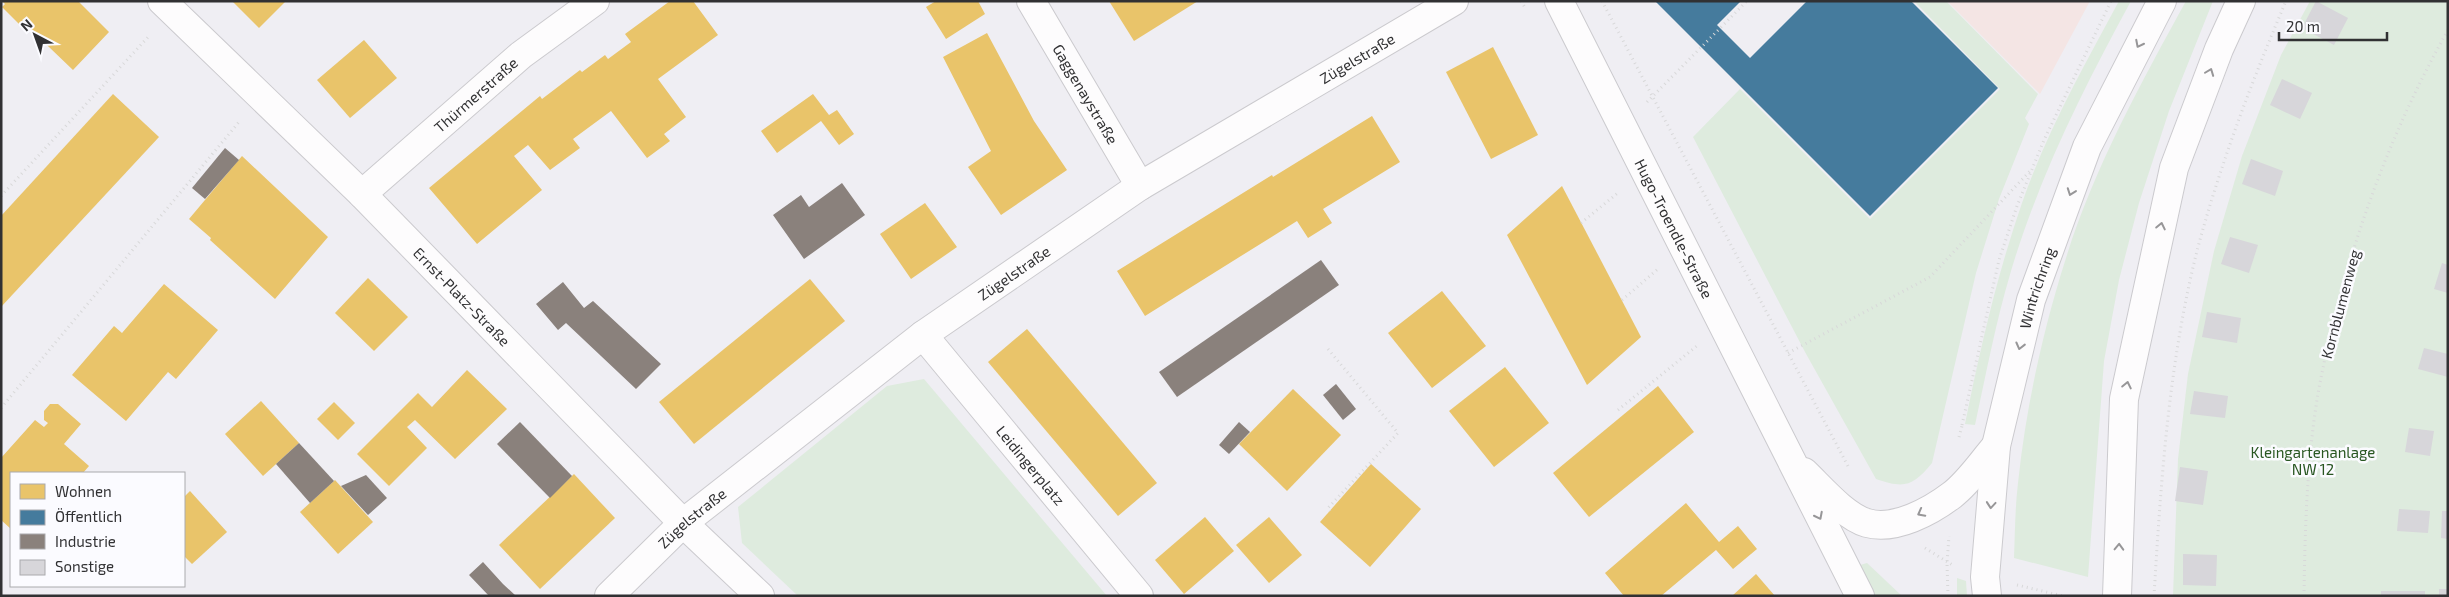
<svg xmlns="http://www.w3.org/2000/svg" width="2449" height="597" font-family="'Exo 2',sans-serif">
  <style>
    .education { fill: #f4e5e4 }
    .green { fill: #deebde }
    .homes { fill: #e9c46a }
    .public { fill: #457b9d }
    .industry { fill: #8a817c }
    .building { fill: #d7d6da }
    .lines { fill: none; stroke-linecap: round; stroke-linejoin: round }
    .minor-casing { stroke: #cbcace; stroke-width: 30 }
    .primary-casing { stroke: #cbcace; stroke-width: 30 }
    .path { stroke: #d8d8d9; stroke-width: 3; stroke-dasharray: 1 4; stroke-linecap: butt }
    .minor { stroke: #fdfcfd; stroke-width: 28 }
    .primary { stroke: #fdfcfd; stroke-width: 28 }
    .oneway { stroke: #979698 }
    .labels { text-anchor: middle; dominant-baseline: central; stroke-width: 5; stroke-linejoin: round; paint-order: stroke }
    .street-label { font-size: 15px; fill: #313133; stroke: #fbfbff }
    .park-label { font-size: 15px; fill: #295722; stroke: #fbfbff }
  </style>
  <rect width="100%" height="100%" fill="#efeef3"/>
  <path class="education" d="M1947 1H2090L2040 94Z"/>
  <g class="green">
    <path d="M1914 1H1946L2038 94 2025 118 2029 124 1999 199 1976 273 1932 463C1913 486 1905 489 1876 479L1805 352 1693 137 1740 89 1870 219 2000 89Z"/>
    <path d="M2119 1H2131C2084 87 2039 177 2011 271 1996 321 1986 374 1975 425L1965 424C1980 349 1997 275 2022 203 2046 133 2084 66 2119 1Z"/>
    <path d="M2186 1H2213L2169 111 2139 203 2119 280 2104 361 2088 577 2014 558C2015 533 2015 508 2018 483 2026 407 2043 330 2066 258 2094 168 2141 83 2186 1Z"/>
    <path d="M2310 1H2448V596H2173L2178 459 2188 374 2214 251 2242 156 2281 55Z"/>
    <path d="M924 379 1107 596H798L742 543 738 507 887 386Z"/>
    <path d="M1867 563 1902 596H1874L1860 565Z"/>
    <path d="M1957 578 1966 581 1967 596H1957Z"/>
  </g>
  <g class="homes">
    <path d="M2 1H78L109 32 73 70 26 25 23 28 2 7 5 4Z"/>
    <path d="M232 1H286L259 28Z"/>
    <path d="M670 1H693L718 35 658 79 686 117 664 134 670 141 647 158 611 111 573 139 580 148 550 170 528 145 514 156 542 190 477 244 429 188 540 96 542 99 580 70 582 72 605 55 608 59 631 42 625 34Z"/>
    <path d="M936 1H978L985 14 946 39 926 7Z"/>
    <path d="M1109 1H1198L1134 41Z"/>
    <path d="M987 33 1034 121 1067 170 1001 215 968 167 991 151 943 57Z"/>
    <path d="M364 40 397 78 350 118 317 80Z"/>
    <path d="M1493 47 1538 135 1491 159 1446 72Z"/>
    <path d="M113 94 159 137 1 307V216Z"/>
    <path d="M813 94 829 115 837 110 854 134 839 145 821 121 777 153 761 131Z"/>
    <path d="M1372 116 1400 162 1323 209 1332 223 1308 238 1297 221 1145 316 1117 271 1272 175 1273 177Z"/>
    <path d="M242 156 328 237 275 299 210 240 211 238 189 219Z"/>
    <path d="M1562 186 1641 337 1587 385 1507 235Z"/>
    <path d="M925 203 957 247 911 279 880 234Z"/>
    <path d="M368 278 408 317 374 351 335 313Z"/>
    <path d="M810 279 845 321 694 444 659 402Z"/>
    <path d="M164 284 218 330 176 379 168 372 126 421 72 375 114 326 122 333Z"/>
    <path d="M1442 291 1486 346 1432 388 1388 333Z"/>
    <path d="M1027 329 1157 483 1118 516 988 362Z"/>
    <path d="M1505 367 1549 423 1494 467 1449 411Z"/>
    <path d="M467 370 507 409 455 459 415 420 407 427 427 448 389 486 357 454 418 393 432 407Z"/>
    <path d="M1658 386 1694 432 1589 517 1553 473Z"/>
    <path d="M1293 389 1341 435 1287 491 1239 444Z"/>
    <path d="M261 401 299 443 263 476 225 434Z"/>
    <path d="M334 402 355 423 338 440 317 419Z"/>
    <path d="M50 404H58L81 424 64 444 89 466 83 473H11V529L1 520V458L35 420 44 427 48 423 44 420V411Z"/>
    <path d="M1371 464 1421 509 1370 567 1320 522Z"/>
    <path d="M574 474 615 518 540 589 499 545Z"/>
    <path d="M335 480 373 522 338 554 300 512Z"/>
    <path d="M190 491 227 532 192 564 184 556V497Z"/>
    <path d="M1686 503 1719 542 1738 526 1757 549 1733 569 1716 550 1661 596H1624L1605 573Z"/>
    <path d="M1205 517 1234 551 1184 594 1155 560Z"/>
    <path d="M1269 517 1302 555 1269 583 1236 545Z"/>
    <path d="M1756 574 1775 596H1732Z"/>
  </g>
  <path class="public" d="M1655 1H1741L1717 25 1750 58 1807 1H1911L1998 88 1870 216Z"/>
  <g class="industry">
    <path d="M225 148 239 160 205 199 192 188Z"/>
    <path d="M842 183 865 215 804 259 773 215 801 195 809 207Z"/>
    <path d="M1321 260 1339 285 1177 397 1159 372Z"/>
    <path d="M563 282 584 308 593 301 661 364 636 389 566 323 558 330 536 304Z"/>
    <path d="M1336 384 1356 409 1343 420 1323 395Z"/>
    <path d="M520 422 572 476 550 498 497 444Z"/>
    <path d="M1239 422 1250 432 1229 454 1219 445Z"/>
    <path d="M299 443 334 481 310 503 276 464Z"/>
    <path d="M366 475 387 498 368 515 341 486Z"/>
    <path d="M483 562 503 584 516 596H489L469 575Z"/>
  </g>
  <g class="building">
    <path d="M2316 1 2348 18 2334 45 2302 28Z"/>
    <path d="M2282 79 2312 93 2300 119 2270 105Z"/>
    <path d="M2251 159 2283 171 2275 196 2242 184Z"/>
    <path d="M2230 237 2258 245 2249 273 2221 264Z"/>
    <path d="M2442 263 2448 265V293L2434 289Z"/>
    <path d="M2207 312 2241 318 2237 343 2202 337Z"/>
    <path d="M2424 348 2448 354V377L2418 369Z"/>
    <path d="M2194 391 2228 396 2225 418 2190 414Z"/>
    <path d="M2409 428 2434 431 2430 456 2405 452Z"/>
    <path d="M2180 467 2208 471 2203 505 2175 501Z"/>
    <path d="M2399 509 2430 511 2428 533 2397 531Z"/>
    <path d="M2442 511H2448V539L2441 538Z"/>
    <path d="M2183 554 2217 555 2216 586 2183 585Z"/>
    <rect x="2439" y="589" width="9" height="7"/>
    <rect x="2381" y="591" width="44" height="5"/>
  </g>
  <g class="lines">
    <g class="minor-casing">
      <g id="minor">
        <path id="s1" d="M162 1 362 194 683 523 760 596"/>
        <path id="s2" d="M1031 1 1140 186"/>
        <path id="s3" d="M1559 1 1860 596"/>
        <path id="s4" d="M362 194 521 55 595 1"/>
        <path id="s5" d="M923 335 1139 596"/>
        <path d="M1804 472C1821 488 1844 516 1867 523 1895 531 1931 511 1952 495 1969 482 1982 462 1996 446"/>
        <path id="s6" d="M609 596 683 523 923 335 1140 186 1454 1"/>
      </g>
    </g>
    <g class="primary-casing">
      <g id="primary">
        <path id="s7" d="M1987 596 1985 577 1996 446 2031 300 2087 147 2162 1"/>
        <path d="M2117 596 2124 399 2174 168 2219 49 2241 1"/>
      </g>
    </g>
    <g class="path">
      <path d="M1521 1 1526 9"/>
      <path d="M1602 1 1849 468"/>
      <path d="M1647 102 1747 1"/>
      <path d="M1 196 150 35"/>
      <path d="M1581 223 1619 192"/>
      <path d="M1622 300 1658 269"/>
      <path d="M1328 349 1398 433 1328 508 1330 511"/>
      <path d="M1788 353 1930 277 2031 170"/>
      <path d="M1 408 239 122"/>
      <path d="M1618 410 1698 345"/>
      <path d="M1962 425 1999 260 2017 206 2044 140 2111 1"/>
      <path d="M1959 437 1962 426"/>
      <path d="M1925 548 1954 566"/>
      <path d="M2017 585 2063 596"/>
      <path d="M1948 596 1947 563 1949 536"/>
      <path d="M2154 596C2161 479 2169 360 2198 247 2221 162 2252 81 2286 1"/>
      <path d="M2304 596C2305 527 2307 456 2319 388 2343 263 2385 141 2448 30"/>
    </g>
    <use href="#minor" class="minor"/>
    <use href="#primary" class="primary"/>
  </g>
  <defs><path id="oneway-chevron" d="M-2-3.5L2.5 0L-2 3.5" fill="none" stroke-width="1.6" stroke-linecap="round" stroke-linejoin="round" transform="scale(1.25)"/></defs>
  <g class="oneway">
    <use href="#oneway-chevron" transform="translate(2139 44) rotate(117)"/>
    <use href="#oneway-chevron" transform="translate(2210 72) rotate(-69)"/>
    <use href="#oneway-chevron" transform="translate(2071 192) rotate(110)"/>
    <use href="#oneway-chevron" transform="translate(2161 226) rotate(-78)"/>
    <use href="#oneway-chevron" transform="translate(2020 346) rotate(104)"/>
    <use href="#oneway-chevron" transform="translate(2127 385) rotate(-78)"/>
    <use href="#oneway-chevron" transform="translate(1991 505) rotate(95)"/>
    <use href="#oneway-chevron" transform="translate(1921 513) rotate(152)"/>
    <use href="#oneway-chevron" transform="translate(1819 516) rotate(63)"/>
    <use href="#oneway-chevron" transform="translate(2119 547) rotate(-88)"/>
  </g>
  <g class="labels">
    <g class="street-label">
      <text stroke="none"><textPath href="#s6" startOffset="924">Zügelstraße</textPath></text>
      <text stroke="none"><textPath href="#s2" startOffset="108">Gaggenaystraße</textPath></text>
      <text stroke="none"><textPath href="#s4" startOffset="151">Thürmerstraße</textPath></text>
      <text stroke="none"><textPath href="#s3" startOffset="255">Hugo-Troendle-Straße</textPath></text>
      <text stroke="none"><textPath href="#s6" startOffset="519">Zügelstraße</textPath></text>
      <text stroke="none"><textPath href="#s7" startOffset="314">Wintrichring</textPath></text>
      <text stroke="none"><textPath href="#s1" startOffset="421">Ernst-Platz-Straße</textPath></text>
      <text transform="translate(2340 304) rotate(-75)">Kornblumenweg</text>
      <text stroke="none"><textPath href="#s5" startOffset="169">Leidingerplatz</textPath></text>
      <text stroke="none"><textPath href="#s6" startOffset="114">Zügelstraße</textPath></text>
    </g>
    <g class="park-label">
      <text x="2313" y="452">Kleingartenanlage<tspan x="2313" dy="17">NW 12</tspan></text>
    </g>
  </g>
  <rect width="2449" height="597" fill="none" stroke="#313133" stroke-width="5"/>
  <rect x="10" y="472" width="175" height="115" fill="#fbfbff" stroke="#aaaaad"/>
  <rect x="20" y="484" width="25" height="15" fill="#e9c46a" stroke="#aaaaad"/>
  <text x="55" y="497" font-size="15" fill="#313133">Wohnen</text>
  <rect x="20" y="510" width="25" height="15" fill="#457b9d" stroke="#aaaaad"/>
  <text x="55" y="522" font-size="15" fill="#313133">Öffentlich</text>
  <rect x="20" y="534" width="25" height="15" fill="#8a817c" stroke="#aaaaad"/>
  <text x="55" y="547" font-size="15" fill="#313133">Industrie</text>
  <rect x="20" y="560" width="25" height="15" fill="#d7d6da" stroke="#aaaaad"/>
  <text x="55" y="572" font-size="15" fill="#313133">Sonstige</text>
  <g transform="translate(35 35) rotate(319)" stroke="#fbfbff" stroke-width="4" paint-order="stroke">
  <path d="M0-4L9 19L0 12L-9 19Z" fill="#313133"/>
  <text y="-8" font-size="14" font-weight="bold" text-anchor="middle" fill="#313133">N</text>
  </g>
  <path d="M2279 32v8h108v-8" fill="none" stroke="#313133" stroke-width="2.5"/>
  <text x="2286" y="32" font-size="15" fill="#313133" stroke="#fbfbff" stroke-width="4" paint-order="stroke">20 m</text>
</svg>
